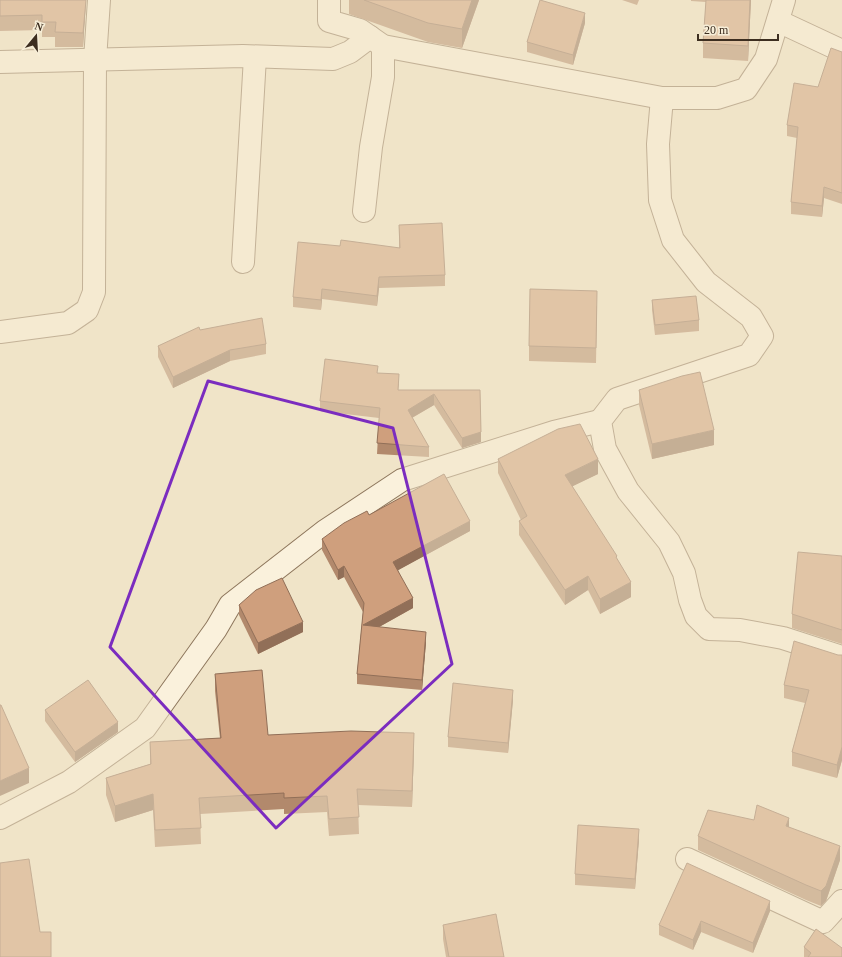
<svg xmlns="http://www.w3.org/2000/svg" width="842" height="957" font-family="'Times New Roman',serif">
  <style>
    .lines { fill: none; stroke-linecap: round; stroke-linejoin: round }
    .minor-casing { stroke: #8d765c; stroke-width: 24 }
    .minor { stroke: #faf1dc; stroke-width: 22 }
    .wall { fill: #b2896c }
    .shaded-wall { fill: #916f58 }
    .building { fill: #cf9f7d; stroke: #916f58 }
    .marked { fill: none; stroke: #7b2cbf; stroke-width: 3; stroke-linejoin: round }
  </style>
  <rect width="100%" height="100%" fill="#f0e4c8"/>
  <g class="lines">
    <g class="minor-casing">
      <g id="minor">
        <path d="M329 0V21L360 30 383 46 662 98H717L746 89 766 59 784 0"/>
        <path d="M778 21 842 51"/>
        <path d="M0 62 243 56 333 59 350 52 370 37"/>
        <path d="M662 98 658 144 660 200 673 240 706 282 751 317 762 336 749 355 617 399 600 421 605 449 628 491 669 542 684 573 690 600 696 616 709 629 740 630 783 638 842 657"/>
        <path d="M364 211 371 147 383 77V46"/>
        <path d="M243 262 255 57"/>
        <path d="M0 332 68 323 87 310 94 292 95 60 99 0"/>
        <path d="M0 818 69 782 145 728 216 629 230 605 325 531 402 480 554 432 600 421"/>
        <path d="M687 859 823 922 842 901"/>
      </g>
    </g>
    <use href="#minor" class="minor"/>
  </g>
  <g class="wall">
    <path d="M0 0H86L83 47H55V37H42V30L0 31Z"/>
    <path d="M349 0H479L462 48 428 42 349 14Z"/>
    <path d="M622 0H639L637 5Z"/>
    <path d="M691 0H751L748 61 703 58V43L706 2 691 1Z"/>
    <path d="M585 23 573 65 527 52V42Z"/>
    <path d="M842 52V204L824 198 822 217 791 214V202L797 138 787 136V125L818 87Z"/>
    <path d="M399 225 445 275V286L379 288 377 306 322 299 321 310 293 307V297L340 246 399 248Z"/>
    <path d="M652 300 699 320V331L655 335 652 310Z"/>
    <path d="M597 306 596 363 529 361V346Z"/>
    <path d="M200 330 266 344V354L230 361 173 388 158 357V346Z"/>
    <path d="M378 373 399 384 398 390H480L481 442 462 448 434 405 412 418 429 447V457L377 454 379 418 320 411V401Z"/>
    <path d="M639 390 714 445 652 459 639 405Z"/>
    <path d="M498 459 598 474 572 486 617 560 631 597 600 614 588 590 565 605 519 535V521L521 520 498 473Z"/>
    <path d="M369 515 470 531 398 570 413 608 379 627 426 642 422 690 357 684V674L363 612 344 577 338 580 322 550V539Z"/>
    <path d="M842 556V644L792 628V614Z"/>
    <path d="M239 605 303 632 258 654 239 615Z"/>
    <path d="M838 655H842V760L837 778 792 766V752L805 703 784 698V685Z"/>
    <path d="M215 674 268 735 414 749 412 807 358 805 359 834 329 836 327 812 284 814V809L200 814 201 844 155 847 153 810 115 822 106 795V778L150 764V742L220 738 215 691Z"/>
    <path d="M513 700 508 753 448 747V737Z"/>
    <path d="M45 710 118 732 75 762 45 721Z"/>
    <path d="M789 827 840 860 826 901 821 906 806 900 698 850V836Z"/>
    <path d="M639 839 635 889 575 885V874Z"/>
    <path d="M770 911 753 953 701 932 693 950 659 935V925Z"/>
    <path d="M443 925 504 957H446L443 939Z"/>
    <path d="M804 947 842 957H804Z"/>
  </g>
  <g class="shaded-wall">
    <path d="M86 0 83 47V33Z"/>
    <path d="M472 0H479L462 48V29Z"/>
    <path d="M750 0H751L748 61V46Z"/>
    <path d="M585 13V23L573 65V55Z"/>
    <path d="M824 187V198L822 217V206Z"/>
    <path d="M379 277V288L377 306V296Z"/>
    <path d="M322 289V299L321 310V300Z"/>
    <path d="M230 350V361L173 388V377Z"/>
    <path d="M434 394V405L408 420V410Z"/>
    <path d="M714 430V445L652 459V444Z"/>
    <path d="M481 432V442L462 448V438Z"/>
    <path d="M598 459V474L565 490V475Z"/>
    <path d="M470 521V531L393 573V562Z"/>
    <path d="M344 566V577L338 580V570Z"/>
    <path d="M588 576V590L565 605V590Z"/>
    <path d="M631 582V597L600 614V599Z"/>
    <path d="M413 598V608L363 636V625Z"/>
    <path d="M303 622V632L258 654V643Z"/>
    <path d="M426 632V642L422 690V680Z"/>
    <path d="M513 690V700L508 753V743Z"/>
    <path d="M118 722V732L75 762V752Z"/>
    <path d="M414 733V749L412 807V791Z"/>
    <path d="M842 747V760L837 778V765Z"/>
    <path d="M29 768V783L0 796V781Z"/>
    <path d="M153 794V810L115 822V806Z"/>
    <path d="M789 818V833L786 826Z"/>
    <path d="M639 829V839L635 889V879Z"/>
    <path d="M840 846V860L826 901 821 906V891Z"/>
    <path d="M770 901V911L753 953V943Z"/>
    <path d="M701 921V932L693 950V940Z"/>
  </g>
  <g class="building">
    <path d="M0 0H86L83 33 55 32 56 22H42V15L0 16Z"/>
    <path d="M364 0H472L462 29 428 23Z"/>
    <path d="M540 0 585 13 573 55 527 42Z"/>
    <path d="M706 0H750L748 46 703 43Z"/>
    <path d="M831 48 842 52V193L824 187 822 206 791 202 798 127 787 125 794 83 818 87Z"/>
    <path d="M442 223 445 275 379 277 377 296 322 289 321 300 293 297 298 242 340 246 341 240 400 248 399 225Z"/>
    <path d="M530 289 597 291 596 348 529 346Z"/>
    <path d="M696 296 699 320 655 325 652 300Z"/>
    <path d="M262 318 266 344 230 350 173 377 158 346 199 327 200 330Z"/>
    <path d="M325 359 378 366 377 373 399 374 398 390H480L481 432 462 438 434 394 408 410 429 447 377 443 380 408 320 401Z"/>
    <path d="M700 372 714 430 652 444 639 390 682 376Z"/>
    <path d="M580 424 598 459 565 475 617 556 616 557 631 582 600 599 588 576 565 590 519 521 527 516 498 459 558 429Z"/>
    <path d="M444 474 470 521 393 562 413 598 363 625 426 632 422 680 357 674 364 603 344 566 338 570 322 539 344 523 367 511 369 515Z"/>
    <path d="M798 552 842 556V630L792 614Z"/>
    <path d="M282 578 303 622 258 643 239 605 256 590Z"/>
    <path d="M794 641 838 655H842V747L837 765 792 752 809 690 784 685Z"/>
    <path d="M262 670 268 735 351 731 414 733 412 791 357 789 359 817 329 819 327 796 284 798V793L199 798 201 828 155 830 153 794 115 806 106 778 151 764 150 742 221 738 215 674Z"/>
    <path d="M88 680 118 722 75 752 45 710Z"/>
    <path d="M453 683 513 690 508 743 448 737Z"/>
    <path d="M0 705H1L29 768 0 781Z"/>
    <path d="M757 805 789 818 786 826 840 846 826 886 821 891 806 885 698 836 708 810 754 820Z"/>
    <path d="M578 825 639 829 635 879 575 874Z"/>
    <path d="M29 859 40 932H51V957H0V863Z"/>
    <path d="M687 863 770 901 753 943 701 921 693 940 659 925Z"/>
    <path d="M496 914 504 957H449L443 925Z"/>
    <path d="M816 929 842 948V957H808L811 953 804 947Z"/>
  </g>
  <path d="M0 0H842V957H0ZM208 381 393 428 452 664 276 828 110 647Z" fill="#f0e4c8" fill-opacity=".55" fill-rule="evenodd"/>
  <path class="marked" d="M208 381 393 428 452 664 276 828 110 647Z"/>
  <g transform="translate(36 36) rotate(18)" stroke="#f7eed8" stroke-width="3" paint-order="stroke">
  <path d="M0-3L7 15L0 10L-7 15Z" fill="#3d2e20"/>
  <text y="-6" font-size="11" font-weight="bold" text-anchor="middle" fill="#3d2e20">N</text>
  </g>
  <path d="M698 34v6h80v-6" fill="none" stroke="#3d2e20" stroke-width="2"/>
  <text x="704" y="34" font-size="12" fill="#3d2e20" stroke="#f7eed8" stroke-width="3" paint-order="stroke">20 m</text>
</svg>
